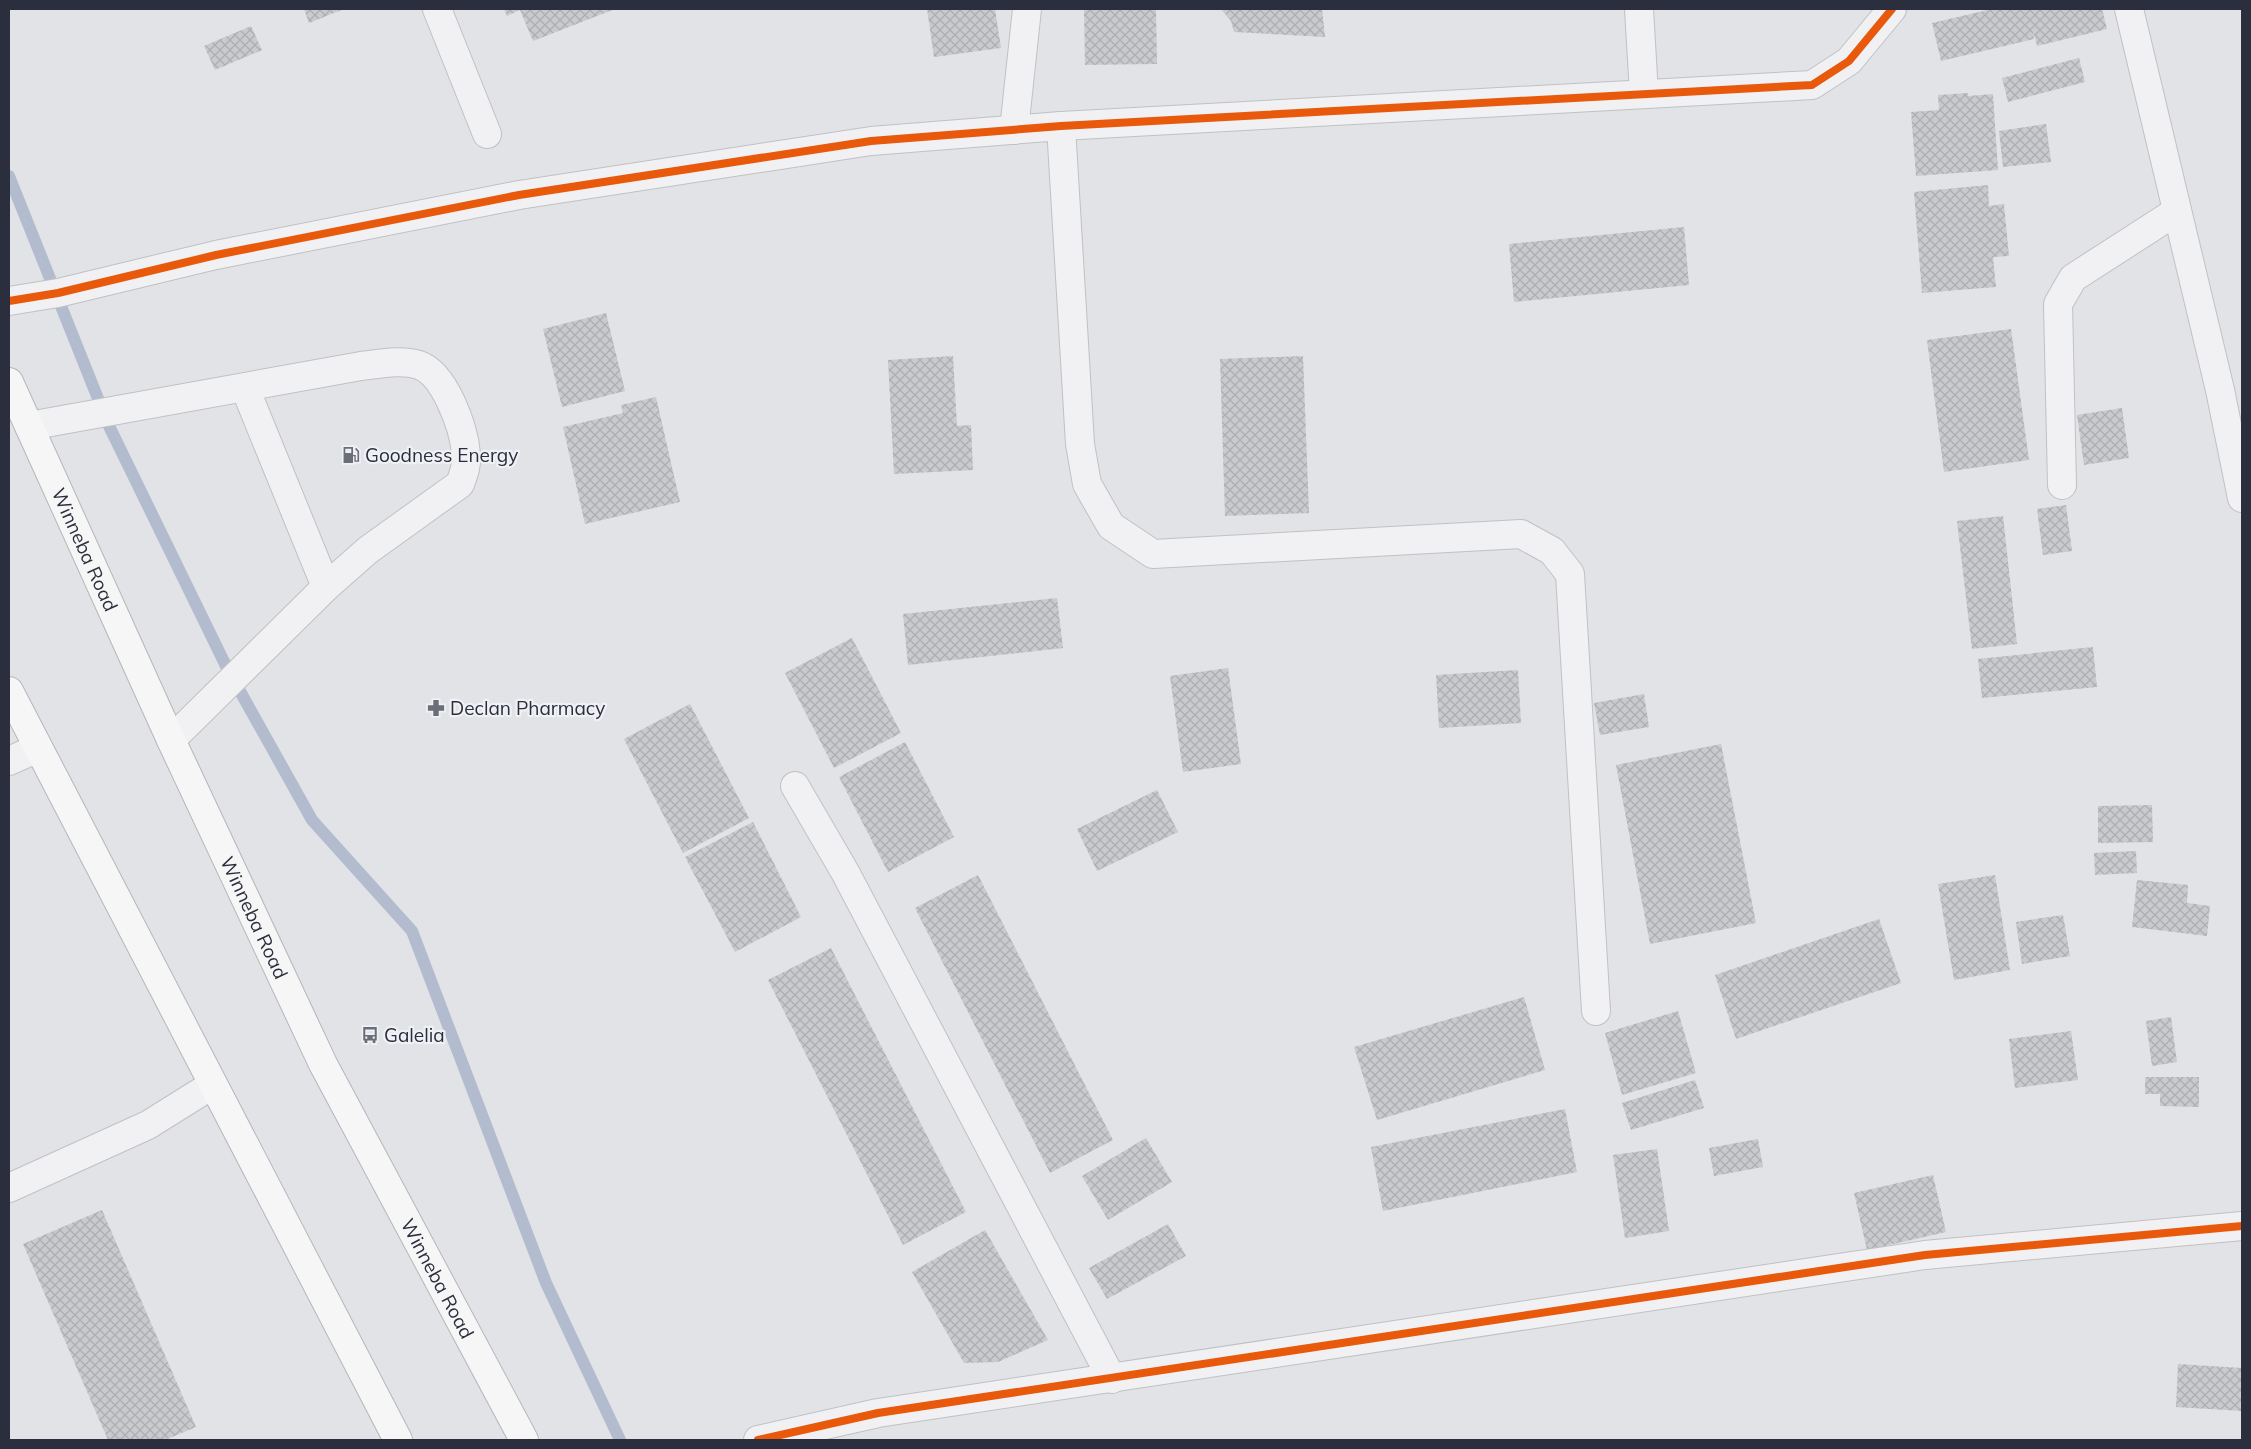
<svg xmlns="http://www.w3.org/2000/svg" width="2251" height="1449" font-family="Mulish,sans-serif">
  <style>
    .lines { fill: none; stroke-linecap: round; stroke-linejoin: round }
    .stream { stroke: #b3bbce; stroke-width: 12 }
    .building { fill: url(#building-cross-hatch) }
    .minor-casing { stroke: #c0c1c4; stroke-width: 30 }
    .highway-casing { stroke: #b4b6ba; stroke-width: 30 }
    .minor { stroke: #f1f1f3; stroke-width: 28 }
    .highway { stroke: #f6f6f6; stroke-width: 28 }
    .cycleway-casing { stroke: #f0f1f5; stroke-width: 11 }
    .cycleway { stroke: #e8590c; stroke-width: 8 }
    .labels { text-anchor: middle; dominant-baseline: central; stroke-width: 4.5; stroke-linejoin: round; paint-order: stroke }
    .poi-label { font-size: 19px; fill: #2b2e3d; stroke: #f0f1f5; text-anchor: start }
    .street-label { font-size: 19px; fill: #2b2e3d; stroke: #f0f1f5 }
  </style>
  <defs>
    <pattern id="building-cross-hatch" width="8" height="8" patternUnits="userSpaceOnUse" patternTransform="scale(1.25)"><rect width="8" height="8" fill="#c8cacd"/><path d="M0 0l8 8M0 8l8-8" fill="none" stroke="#acaeb1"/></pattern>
  </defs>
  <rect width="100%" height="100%" fill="#e2e3e6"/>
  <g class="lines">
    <path class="stream" d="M9 176 109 426 227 668 312 820 412 931 546 1283 620 1440"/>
  </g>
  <g class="building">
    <path d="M304 9H344L309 23Z"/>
    <path d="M504 9H615L533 41 520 10 507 16Z"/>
    <path d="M927 9H995L1001 48 934 57Z"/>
    <path d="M1084 9H1156L1157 64 1085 65Z"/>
    <path d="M1221 9H1322L1325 37 1234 32 1231 21Z"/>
    <path d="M1992 9H2102L2107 29 2037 46 2033 30 2034 39 1941 61 1932 23Z"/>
    <path d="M251 26 262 50 215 70 204 46Z"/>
    <path d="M2079 58 2085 82 2008 102 2002 78Z"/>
    <path d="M1968 93V96L1993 94 1998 170 1916 176 1911 112 1939 110 1938 95Z"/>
    <path d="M2046 124 2051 162 2003 167 1999 131Z"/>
    <path d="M1988 185 1989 206 2004 204 2009 256 1993 257 1996 287 1922 293 1914 192Z"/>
    <path d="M1684 227 1689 285 1514 302 1509 244Z"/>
    <path d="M606 313 625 391 562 407 543 329Z"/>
    <path d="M2011 329 2029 460 1944 472 1927 340Z"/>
    <path d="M953 356 957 426 971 425 973 470 894 474 888 360Z"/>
    <path d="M1303 356 1309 513 1225 516 1220 359Z"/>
    <path d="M656 397 680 502 585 524 563 427 623 413 621 405Z"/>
    <path d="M2122 408 2129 458 2084 465 2077 415Z"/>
    <path d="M2066 505 2072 551 2043 555 2037 509Z"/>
    <path d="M2003 516 2017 644 1972 649 1957 521Z"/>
    <path d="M1057 598 1063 648 908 665 903 614Z"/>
    <path d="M852 638 901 733 834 768 785 673Z"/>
    <path d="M2093 647 2097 687 1982 698 1978 659Z"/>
    <path d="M1228 668 1241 764 1183 772 1170 676Z"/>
    <path d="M1518 670 1521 723 1439 728 1436 675Z"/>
    <path d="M1644 694 1649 727 1600 735 1594 703Z"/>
    <path d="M690 704 749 818 683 853 624 739Z"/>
    <path d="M905 742 954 837 888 872 839 777Z"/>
    <path d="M1721 744 1756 923 1650 944 1616 765Z"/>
    <path d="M1157 790 1178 832 1097 871 1077 829Z"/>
    <path d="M2152 805 2153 842 2098 843V806Z"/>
    <path d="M753 822 801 917 735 952 685 857Z"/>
    <path d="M2136 851 2137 873 2095 875 2094 853Z"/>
    <path d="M978 875 1113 1140 1050 1173 915 908Z"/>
    <path d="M1995 875 2010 970 1954 980 1938 884Z"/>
    <path d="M2137 880 2188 885 2187 903 2210 906 2207 936 2132 927Z"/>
    <path d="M2063 915 2070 956 2022 964 2016 922Z"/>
    <path d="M1879 919 1901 983 1736 1039 1715 975Z"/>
    <path d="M831 948 966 1212 903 1245 768 980Z"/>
    <path d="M1524 997 1545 1070 1377 1120 1354 1047Z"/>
    <path d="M1678 1011 1696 1073 1622 1095 1605 1033Z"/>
    <path d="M2171 1017 2177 1062 2152 1066 2146 1021Z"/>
    <path d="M2071 1031 2078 1080 2015 1088 2009 1039Z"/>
    <path d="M2145 1077H2199V1107L2160 1106V1094H2145Z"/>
    <path d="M1695 1080 1704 1108 1631 1130 1622 1103Z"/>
    <path d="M1565 1109 1577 1172 1383 1211 1371 1147Z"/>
    <path d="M1146 1138 1172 1182 1108 1220 1082 1176Z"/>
    <path d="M1758 1139 1763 1167 1714 1176 1709 1148Z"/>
    <path d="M1657 1149 1669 1231 1625 1238 1613 1155Z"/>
    <path d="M1933 1175 1946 1232 1867 1250 1854 1193Z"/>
    <path d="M102 1210 196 1427 165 1440H108L23 1244Z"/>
    <path d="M1168 1224 1186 1256 1107 1299 1089 1268Z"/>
    <path d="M985 1230 1048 1340 998 1362 964 1363 912 1272Z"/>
    <path d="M2178 1364 2242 1368V1411L2176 1407Z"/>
  </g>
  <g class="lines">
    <g class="minor-casing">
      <g id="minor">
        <path d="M437 9 487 134"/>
        <path d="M1639 9 1644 94"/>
        <path d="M2129 9 2220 390 2242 498"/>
        <path d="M1061 126 1080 444 1087 484 1111 526 1153 554 1521 534 1552 551 1570 574 1596 1011"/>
        <path d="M1014 130 1027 9"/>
        <path d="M9 301 58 293 216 255 519 195 871 141 1061 126 1812 85 1849 61 1892 9"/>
        <path d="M245 388 326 587"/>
        <path d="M29 426 361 366C379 364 401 359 419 365 445 374 464 428 466 454 467 465 464 473 460 484L368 550 326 587 171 740"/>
        <path d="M2062 485 2058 304 2073 278 2177 211"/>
        <path d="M9 761 38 748"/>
        <path d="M795 786 845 872 1112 1379"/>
        <path d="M9 1188 148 1125 212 1085"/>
        <path d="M758 1440 878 1413 1925 1255 2242 1226"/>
      </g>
    </g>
    <g class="highway-casing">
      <g id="highway">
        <path id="s1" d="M9 382 171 740 323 1064 524 1440"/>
        <path d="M9 691 398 1440"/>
      </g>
    </g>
    <use href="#minor" class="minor"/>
    <use href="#highway" class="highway"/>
    <g class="cycleway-casing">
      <g id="cycleway">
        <path d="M9 301 58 293 216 255 519 195 871 141 1061 126 1812 85 1849 61 1892 9"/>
        <path d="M758 1440 878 1413 1925 1255 2242 1226"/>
      </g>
    </g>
    <use href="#cycleway" class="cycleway"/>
  </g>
  <defs>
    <g id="fuel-bare" transform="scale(1.35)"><path d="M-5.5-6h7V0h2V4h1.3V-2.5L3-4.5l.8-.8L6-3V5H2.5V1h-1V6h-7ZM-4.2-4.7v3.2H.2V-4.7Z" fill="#6b6d78" stroke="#f0f1f5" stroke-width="2.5" paint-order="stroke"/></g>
    <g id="pharmacy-bare" transform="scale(1.35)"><path d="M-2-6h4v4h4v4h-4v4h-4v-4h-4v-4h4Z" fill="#6b6d78" stroke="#f0f1f5" stroke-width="2.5" paint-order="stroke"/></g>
    <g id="bus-bare" transform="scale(1.35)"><path d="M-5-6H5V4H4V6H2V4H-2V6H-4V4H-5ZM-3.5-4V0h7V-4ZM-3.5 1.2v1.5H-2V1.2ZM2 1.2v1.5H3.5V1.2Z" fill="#6b6d78" stroke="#f0f1f5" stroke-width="2.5" paint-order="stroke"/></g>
  </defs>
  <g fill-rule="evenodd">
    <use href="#fuel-bare" x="351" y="455"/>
    <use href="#pharmacy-bare" x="436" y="708"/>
    <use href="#bus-bare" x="370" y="1035"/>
  </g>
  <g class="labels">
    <g class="poi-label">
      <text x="365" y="455">Goodness Energy</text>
      <text x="450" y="708">Declan Pharmacy</text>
      <text x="384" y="1035">Galelia</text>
    </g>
    <g class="street-label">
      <text stroke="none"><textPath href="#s1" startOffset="184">Winneba Road</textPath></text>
      <text stroke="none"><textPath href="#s1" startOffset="589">Winneba Road</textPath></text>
      <text stroke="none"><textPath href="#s1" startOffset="994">Winneba Road</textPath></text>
    </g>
  </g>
  <rect width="2251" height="1449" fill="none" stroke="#2b2e3d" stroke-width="20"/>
</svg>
